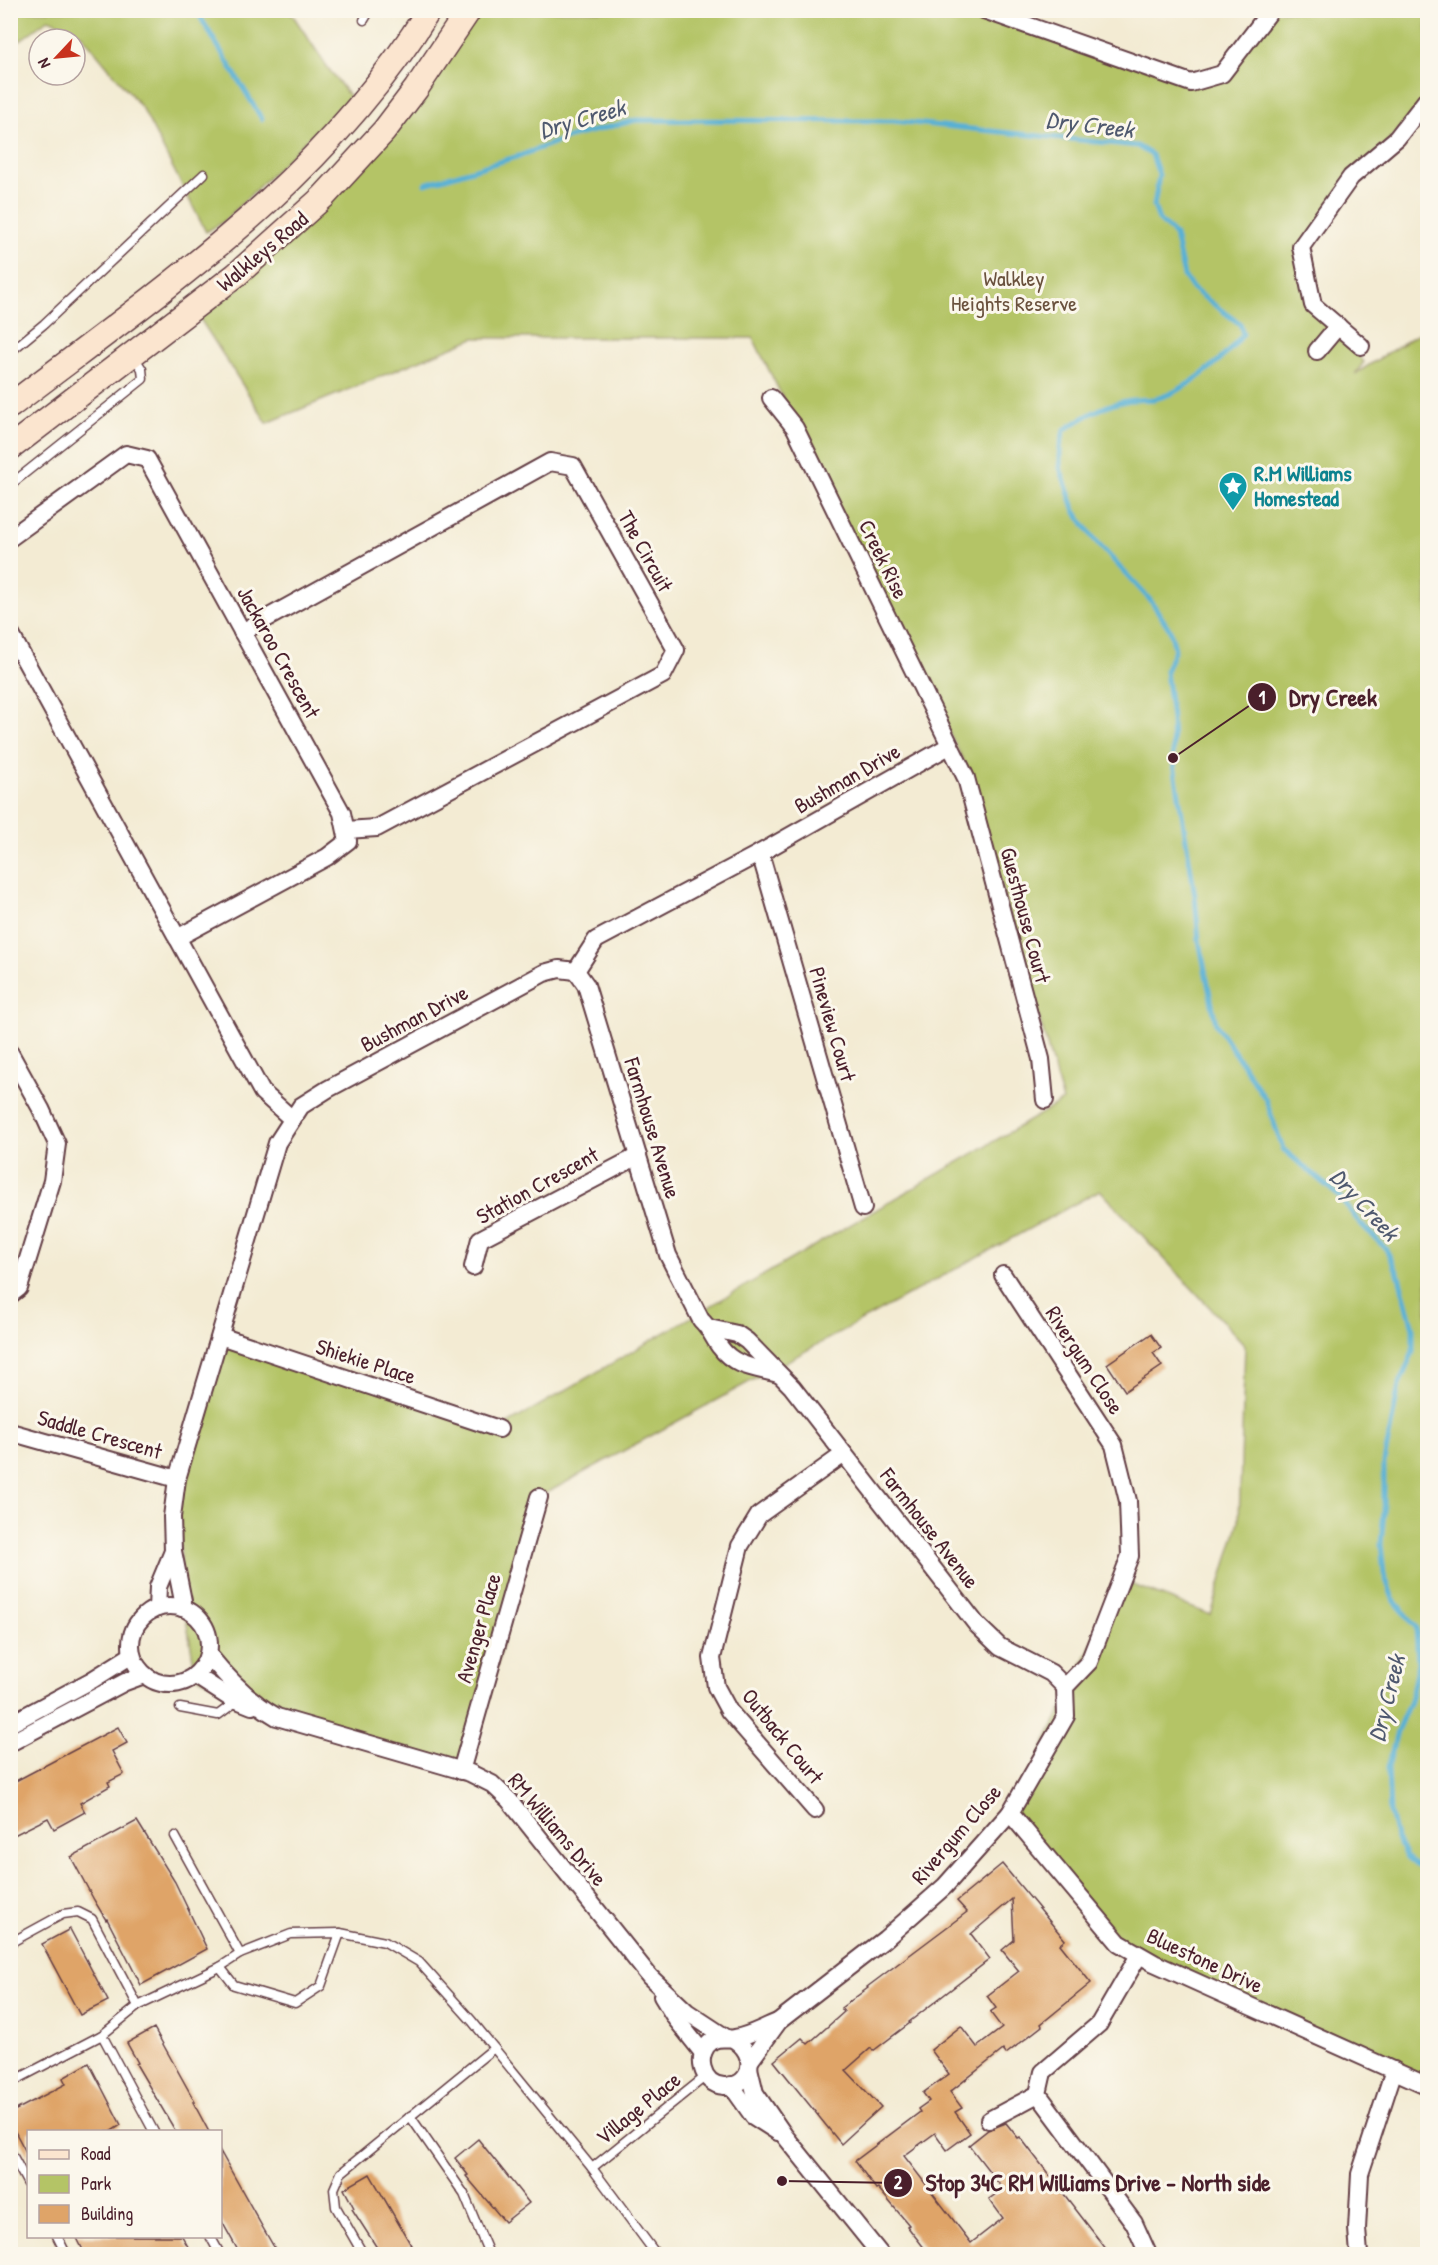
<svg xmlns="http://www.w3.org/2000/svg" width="1438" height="2265" font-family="'Patrick Hand',sans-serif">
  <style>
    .green { fill: #b4c466; stroke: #7f7248; stroke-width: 1.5 }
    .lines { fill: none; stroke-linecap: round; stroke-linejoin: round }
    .stream { stroke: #57b0d5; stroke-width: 5 }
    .building { fill: #dfa468 }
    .lane-casing { stroke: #633e44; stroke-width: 11 }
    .street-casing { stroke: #633e44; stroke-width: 20 }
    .secondary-casing { stroke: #633e44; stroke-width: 27 }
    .lane { stroke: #fff; stroke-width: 8 }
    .street { stroke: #fff; stroke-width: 16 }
    .secondary { stroke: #fbe5cf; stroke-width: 24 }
    .labels { text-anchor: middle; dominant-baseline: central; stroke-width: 6; stroke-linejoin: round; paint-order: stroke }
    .street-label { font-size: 22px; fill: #4a1f2b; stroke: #fbf7ec }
    .park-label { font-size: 22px; fill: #6a513d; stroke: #fbf7ec }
    .culture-label { font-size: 22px; font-weight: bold; fill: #0d838f; stroke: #fbf7ec; text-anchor: start }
    .water-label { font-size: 24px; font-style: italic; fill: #4f596f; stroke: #fbf7ec }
    .leader { fill: none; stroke: #4a1f2b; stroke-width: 2 }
    .callout-dot { fill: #4a1f2b; stroke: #fbf7ec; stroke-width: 2 }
    .mark-label { font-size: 18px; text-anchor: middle; font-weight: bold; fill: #fff }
    .callout-label { font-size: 24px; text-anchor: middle; font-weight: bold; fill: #4a1f2b; stroke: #fbf7ec; stroke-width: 6; stroke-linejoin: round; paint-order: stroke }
  </style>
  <rect width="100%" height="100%" fill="#fbf7ec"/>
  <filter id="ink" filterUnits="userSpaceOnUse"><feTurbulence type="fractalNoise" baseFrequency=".0167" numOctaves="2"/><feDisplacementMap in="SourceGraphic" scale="12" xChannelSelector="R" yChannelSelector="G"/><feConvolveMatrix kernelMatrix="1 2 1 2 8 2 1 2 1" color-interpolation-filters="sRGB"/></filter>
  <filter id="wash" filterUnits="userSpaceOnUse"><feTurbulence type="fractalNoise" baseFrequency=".008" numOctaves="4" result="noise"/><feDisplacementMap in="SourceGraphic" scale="24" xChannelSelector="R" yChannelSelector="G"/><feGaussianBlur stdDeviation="1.35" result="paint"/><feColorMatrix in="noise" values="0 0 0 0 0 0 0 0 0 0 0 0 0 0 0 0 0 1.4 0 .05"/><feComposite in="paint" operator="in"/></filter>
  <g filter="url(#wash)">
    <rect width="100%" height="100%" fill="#f3ebd3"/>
    <g class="green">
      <path d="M11 11H290L328 68 350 97 223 222 206 232 142 108 80 33 49 19 11 47Z"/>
      <path d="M467 11H984L1191 83 1222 74 1271 11H1427V98L1371 161 1301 247 1313 305 1364 362 1355 374 1427 328V2085L1119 1943 1010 1813 1065 1703 1120 1580 1211 1615 1239 1521 1245 1345 1100 1190 539 1497 470 1773 264 1710 196 1676 183 1601 177 1479 220 1336 499 1429 1063 1101 969 772 753 338H474L267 423 193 308 372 144Z"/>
    </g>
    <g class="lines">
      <g class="stream">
        <path d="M196 10 262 119"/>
        <path d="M425 184 519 156 570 137 636 120 894 121 1137 146 1152 155 1159 175 1154 206 1159 220 1175 235 1184 276 1193 289 1240 324 1243 334C1226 358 1184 393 1154 399 1145 400 1135 399 1126 401 1103 405 1084 417 1064 430L1060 447V468L1075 511 1094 539 1151 601 1170 630 1175 649 1166 671 1172 718 1173 758 1195 896 1199 940 1216 1024 1266 1100 1283 1149 1340 1197 1358 1221 1386 1249 1398 1273 1413 1328V1352L1399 1385 1384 1462V1511L1381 1544 1384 1574 1393 1599 1416 1627 1418 1663 1410 1701 1397 1731 1388 1767 1390 1813 1396 1837 1406 1857 1428 1874"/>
      </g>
    </g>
    <g id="blocks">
      <g class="building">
        <path d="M1151 1334 1161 1348 1153 1353 1162 1366 1125 1391 1107 1364Z"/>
        <path d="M118 1727 127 1743 112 1751 124 1774 108 1782 110 1786 80 1803 85 1812 54 1829 48 1818 10 1837V1784Z"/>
        <path d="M137 1821 175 1882 207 1949 141 1985 107 1919 106 1920 94 1900 71 1857Z"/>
        <path d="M1002 1864 1065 1940 1060 1944 1091 1983 1041 2024 1042 2026 1006 2054 1003 2050 950 2092 962 2108 955 2112 970 2133 947 2150 935 2133 904 2156 971 2243 1003 2218 989 2199 1003 2189 969 2145 988 2130 1006 2123 1018 2138 1020 2137 1110 2254H929L907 2226 909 2225 878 2188 876 2189 855 2161 920 2112 918 2109 929 2101 923 2093 949 2074 931 2050 961 2026 977 2047 1002 2028 990 2012 996 2008 987 1996 1019 1971 1002 1950 1014 1940 1012 1899 971 1934 990 1959 909 2022 910 2023 873 2051 871 2048 846 2070 881 2107 841 2144 774 2061 802 2038 808 2044 844 2012 841 2008 868 1988 867 1987 967 1912 957 1901Z"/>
        <path d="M70 1929 108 2001 80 2015 42 1944Z"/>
        <path d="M154 2028 195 2102H193L209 2132H176L136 2064 138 2063 127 2043Z"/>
        <path d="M89 2063 121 2125 110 2132H28V2156L10 2122V2113L66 2084 63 2078Z"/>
        <path d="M478 2139 529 2203 505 2222 466 2176 468 2175 455 2158Z"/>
        <path d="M220 2151 263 2228 278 2254H240L220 2218Z"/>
        <path d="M370 2174 411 2245 394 2254H381L352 2209 354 2208 344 2189Z"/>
        <path d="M76 2236H182L192 2254H85Z"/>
      </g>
    </g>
  </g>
  <g filter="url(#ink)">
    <use href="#blocks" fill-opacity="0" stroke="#633e44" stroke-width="1.5"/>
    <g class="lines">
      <g class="lane-casing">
        <g id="lane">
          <path d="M364 20 370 10"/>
          <path d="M10 352 44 324 204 174"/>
          <path d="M10 485 143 379 142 369 134 357"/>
          <path d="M180 1708 218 1715 237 1701"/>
          <path d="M175 1836 240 1954"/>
          <path d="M10 1943 63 1914 78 1912 92 1919 138 2006"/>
          <path d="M220 1967 234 1985 295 2003 321 1986 340 1933"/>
          <path d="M102 2035 154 2132"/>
          <path d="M10 2083 102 2035 138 2006 220 1967 240 1954 291 1934 340 1933 385 1942 419 1962 472 2021 592 2168 656 2254"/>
          <path d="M410 2116 464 2194 489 2254"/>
          <path d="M10 2151 28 2184"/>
          <path d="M592 2168 706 2076"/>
          <path d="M57 2236 66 2254"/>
          <path d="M210 2236 220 2254"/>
          <path d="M363 2254 336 2207 334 2189 341 2173 494 2048"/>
        </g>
      </g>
      <g class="street-casing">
        <g id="street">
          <path d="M984 10 1191 83 1222 74 1271 10"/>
          <path d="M1361 346 1313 305 1301 247 1351 177 1397 138 1428 98"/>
          <path d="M1317 351 1338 326"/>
          <path d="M771 398 795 428 966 778 1041 1059 1045 1100"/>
          <path d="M10 538 126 454 147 459 342 813 348 841 327 857 177 938"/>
          <path d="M242 632 550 462 573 466 676 650 663 675 377 828 346 830"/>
          <path d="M10 633 262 1092 292 1119"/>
          <path d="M760 853 863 1208"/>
          <path d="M576 971 586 985 668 1255 701 1320C710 1328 713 1338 720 1347 734 1367 757 1368 778 1374"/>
          <path d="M10 1053 41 1109 57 1144 52 1181 19 1288 10 1295"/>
          <path d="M473 1267 480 1239 638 1156"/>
          <path d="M709 1328 737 1334 747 1341 792 1387 977 1625 1000 1647 1051 1673 1065 1687"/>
          <path d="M220 1336 499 1429"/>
          <path d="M10 1432 177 1479"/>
          <circle cx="170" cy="1645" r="39"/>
          <path d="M157 1608 158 1587 173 1551"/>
          <path d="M182 1608 183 1601 173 1551 172 1517 177 1479 277 1143 301 1106 328 1089 544 973 559 969 576 971 596 940 760 853 949 746"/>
          <path d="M208 1654C228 1679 249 1701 277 1717L470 1773 492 1784 509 1800 650 1977 687 2012 725 2037"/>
          <path d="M196 1676 227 1696 252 1706"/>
          <path d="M10 1724 92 1680 132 1655"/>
          <path d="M10 1743 125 1682 144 1675"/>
          <path d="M461 1771 539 1497"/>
          <path d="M815 1810 729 1711 716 1687 712 1658 740 1546 759 1515 844 1454"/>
          <path d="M1010 1813 1119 1943 1154 1963 1428 2086"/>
          <path d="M1139 1955 1099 2024 1043 2072 1038 2094 1134 2223 1148 2254"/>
          <path d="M662 1996 676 2019 703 2053"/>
          <path d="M733 2039C758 2053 754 2087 724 2086 701 2085 694 2053 712 2041 720 2036 727 2040 735 2038 749 2036 764 2027 778 2022"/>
          <path d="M750 2061 779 2021 885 1939 945 1886 1010 1813 1066 1716 1065 1687 1089 1662 1130 1556 1128 1501 1114 1445 1003 1275"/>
          <path d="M749 2068 755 2093 784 2135 880 2254"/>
          <path d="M731 2085 753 2116 778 2132"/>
          <path d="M989 2120 1038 2094"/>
          <path d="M1359 2254 1357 2229 1360 2174 1394 2070"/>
        </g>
      </g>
      <g class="secondary-casing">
        <g id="secondary">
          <path d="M10 406C166 287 324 181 429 10"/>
          <path d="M10 448 236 275 323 197 384 131 416 89 469 10"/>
        </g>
      </g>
      <use href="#lane" class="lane"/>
      <use href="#street" class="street"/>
      <use href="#secondary" class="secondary"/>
    </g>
  </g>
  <defs>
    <g id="sight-pin" transform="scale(1.5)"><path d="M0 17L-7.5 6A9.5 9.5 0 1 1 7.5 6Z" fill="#0f9aa8" stroke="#fbf7ec"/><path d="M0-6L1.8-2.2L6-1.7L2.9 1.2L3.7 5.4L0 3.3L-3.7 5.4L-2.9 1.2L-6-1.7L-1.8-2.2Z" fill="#fff"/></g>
  </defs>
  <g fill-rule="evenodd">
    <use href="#sight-pin" x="1233" y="486"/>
  </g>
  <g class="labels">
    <g class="street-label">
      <text transform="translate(262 251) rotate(-40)">Walkleys Road</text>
      <text transform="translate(646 551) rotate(61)">The Circuit</text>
      <text transform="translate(884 559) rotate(64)">Creek Rise</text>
      <text transform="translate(279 652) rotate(61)">Jackaroo Crescent</text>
      <text transform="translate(847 778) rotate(-30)">Bushman Drive</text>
      <text transform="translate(1026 915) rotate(75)">Guesthouse Court</text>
      <text transform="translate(414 1018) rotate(-28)">Bushman Drive</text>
      <text transform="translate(833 1024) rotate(74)">Pineview Court</text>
      <text transform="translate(653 1128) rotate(73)">Farmhouse Avenue</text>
      <text transform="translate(537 1185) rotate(-29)">Station Crescent</text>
      <text transform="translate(1085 1360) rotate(57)">Rivergum Close</text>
      <text transform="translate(366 1361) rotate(18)">Shiekie Place</text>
      <text transform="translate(100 1434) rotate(16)">Saddle Crescent</text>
      <text transform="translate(930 1528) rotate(52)">Farmhouse Avenue</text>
      <text transform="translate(478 1628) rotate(-74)">Avenger Place</text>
      <text transform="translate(783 1736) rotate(51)">Outback Court</text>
      <text transform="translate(558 1829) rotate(50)">RM Williams Drive</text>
      <text transform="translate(956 1834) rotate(-49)">Rivergum Close</text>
      <text transform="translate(1205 1960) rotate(25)">Bluestone Drive</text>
      <text transform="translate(638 2108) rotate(-39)">Village Place</text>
    </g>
    <g class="park-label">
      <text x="1014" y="278">Walkley<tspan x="1014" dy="25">Heights Reserve</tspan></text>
    </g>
    <g class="culture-label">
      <text x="1254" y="473">R.M Williams<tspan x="1254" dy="25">Homestead</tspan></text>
    </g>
    <g class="water-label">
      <text transform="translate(582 118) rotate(-16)">Dry Creek</text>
      <text transform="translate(1090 124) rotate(7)">Dry Creek</text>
      <text transform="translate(1365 1204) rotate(47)">Dry Creek</text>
      <text transform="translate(1386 1698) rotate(-76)">Dry Creek</text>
    </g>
  </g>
  <path class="leader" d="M1173 758L1262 697M782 2181L898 2183"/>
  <g class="callout-dot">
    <circle cx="1173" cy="758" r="6"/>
    <circle cx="782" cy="2181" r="6"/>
    <circle cx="1262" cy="697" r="15"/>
    <circle cx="898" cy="2183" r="15"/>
  </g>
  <g class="mark-label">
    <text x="1262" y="704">1</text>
    <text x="898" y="2189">2</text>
  </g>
  <g class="callout-label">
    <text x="1333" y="706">Dry Creek</text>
    <text x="1098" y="2191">Stop 34C RM Williams Drive - North side</text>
  </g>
  <rect width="1438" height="2265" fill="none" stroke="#fbf7ec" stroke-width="36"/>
  <rect x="27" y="2130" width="195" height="108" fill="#fbf7ec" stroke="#b4a19f" stroke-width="1.5"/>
  <rect x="39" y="2150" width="30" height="9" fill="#fbe5cf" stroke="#b4a19f" stroke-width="1.5"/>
  <text x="81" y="2160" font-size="18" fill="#4a1f2b">Road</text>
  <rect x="39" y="2175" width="30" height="18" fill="#b4c466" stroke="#b4a19f" stroke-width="1.5"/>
  <text x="81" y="2190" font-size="18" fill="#4a1f2b">Park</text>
  <rect x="39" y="2205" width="30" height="18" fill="#dfa468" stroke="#b4a19f" stroke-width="1.5"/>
  <text x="81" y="2220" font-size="18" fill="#4a1f2b">Building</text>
  <g transform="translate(57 57) rotate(244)"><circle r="28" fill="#fbf7ec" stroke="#b4a19f" stroke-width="1.5"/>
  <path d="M0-4.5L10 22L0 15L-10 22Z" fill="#c8321e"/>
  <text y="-9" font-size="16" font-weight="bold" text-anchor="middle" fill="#4a1f2b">N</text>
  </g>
</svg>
